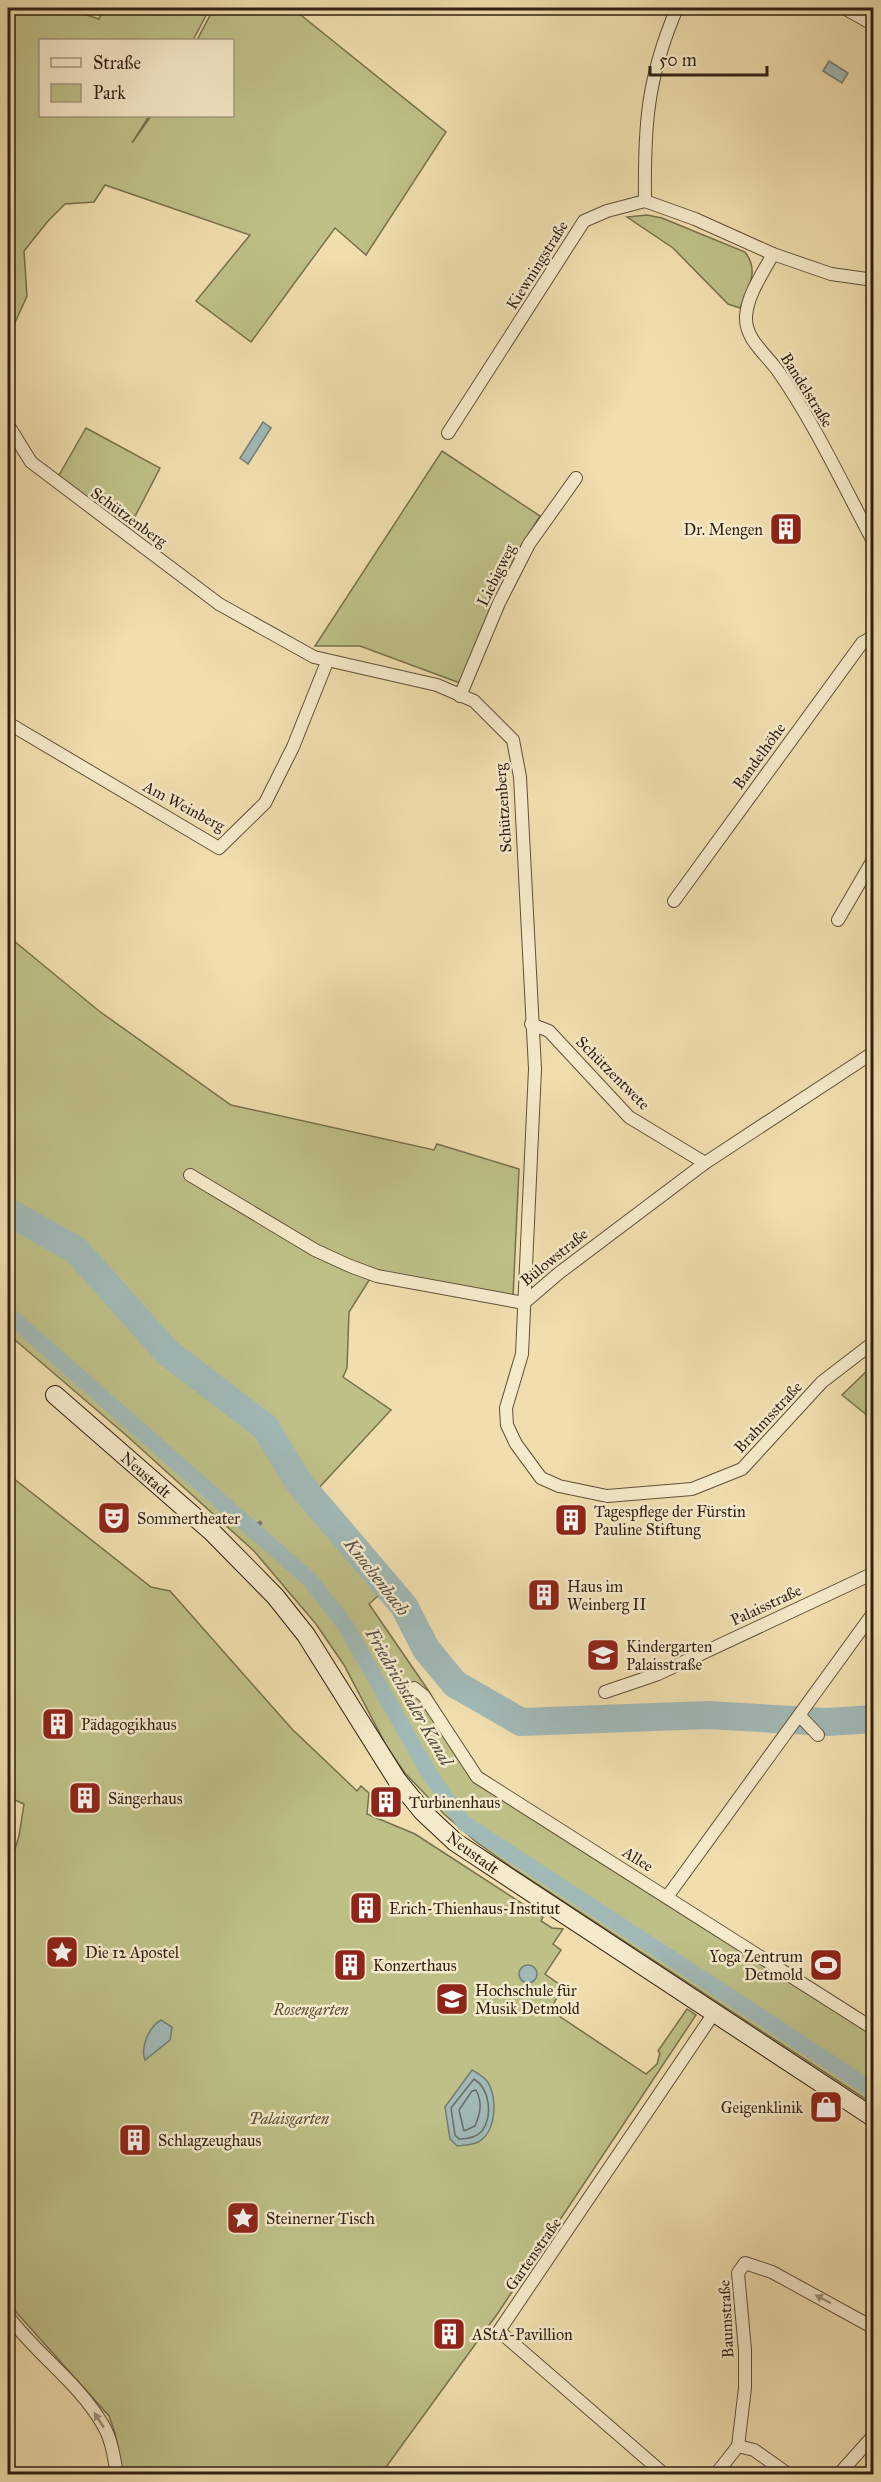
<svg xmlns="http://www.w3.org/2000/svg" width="881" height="2482" font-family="'IM FELL Great Primer',serif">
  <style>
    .green { fill: #bec088; stroke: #77704e; stroke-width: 1.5 }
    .water { fill: #a1b9b7; stroke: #747b75; stroke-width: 1.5 }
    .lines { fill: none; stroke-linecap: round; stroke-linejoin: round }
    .shore { stroke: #686c65; stroke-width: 1.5 }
    .stream { stroke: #747b75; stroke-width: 4.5 }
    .canal { stroke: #a1b9b7; stroke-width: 16 }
    .river { stroke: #a1b9b7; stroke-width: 28 }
    .minor-casing { stroke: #604f3a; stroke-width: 14 }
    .secondary-casing { stroke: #301f13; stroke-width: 20 }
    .minor { stroke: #f5eaca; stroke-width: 12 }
    .secondary { stroke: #f5eaca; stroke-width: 18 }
    .oneway { fill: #9c8f78 }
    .labels { text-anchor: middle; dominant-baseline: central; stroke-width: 5; stroke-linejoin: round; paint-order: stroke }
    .street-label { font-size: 16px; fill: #301f13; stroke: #f5eaca }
    .poi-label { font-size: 16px; fill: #301f13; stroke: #f5eaca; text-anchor: start }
    .park-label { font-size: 16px; font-style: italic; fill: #5b4f36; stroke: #f5eaca }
    .water-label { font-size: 18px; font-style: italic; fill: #524d44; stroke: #f5eaca }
  </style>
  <rect width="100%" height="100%" fill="#f0deae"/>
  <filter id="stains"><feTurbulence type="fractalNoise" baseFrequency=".00333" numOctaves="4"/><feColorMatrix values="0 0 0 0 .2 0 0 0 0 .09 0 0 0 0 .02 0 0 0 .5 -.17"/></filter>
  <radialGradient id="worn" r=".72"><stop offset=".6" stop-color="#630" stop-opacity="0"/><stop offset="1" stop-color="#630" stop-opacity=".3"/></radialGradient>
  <g class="green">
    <path d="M8 8H67L99 19 104 8H210L193 40H40V116H149L132 143 151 116H232V40H197L214 8H292L446 132 366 255 335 228 251 342 196 301 250 235 105 185 94 202 65 204 48 221 24 251 27 296 8 338Z"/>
    <path d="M647 215 662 218 745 252C760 271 748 288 740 308L728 304 673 248 627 217Z"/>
    <path d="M86 428 160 468 128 530 58 477Z"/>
    <path d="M442 451 540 516 517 552 460 683 360 646H315Z"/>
    <path d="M8 936 99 1011 231 1105 434 1150 437 1144 519 1169 513 1297 371 1277 349 1312 347 1368 343 1377 391 1410 316 1491 331 1503 394 1582 369 1604 428 1690 478 1775 873 2035V2104L514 1869 475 1841 444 1814 404 1772 386 1745 344 1665 316 1624 254 1551 127 1436 8 1334Z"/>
    <path d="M873 1365V1420L842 1395Z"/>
    <path d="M8 1474 151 1587 170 1591 292 1729 357 1791 361 1786 369 1793 367 1814 415 1834 543 1917 541 1921 552 1928 563 1929 553 1944 561 1950 545 1974 563 1987 550 2010 646 2074 657 2064 660 2053 658 2051 687 2009 696 2015 498 2313 381 2474H123L115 2433 109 2416 8 2303V1872L19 1836 24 1804 8 1797Z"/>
  </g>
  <g class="water">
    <path d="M829 61 848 73 842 83 823 71Z"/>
    <path d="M263 422 271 428 248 464 240 458Z"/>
    <circle cx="528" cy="1974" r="9"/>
    <path d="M161 2020 172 2027 170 2040 145 2060C140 2047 149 2027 161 2020Z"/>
    <path d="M472 2070C477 2073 483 2076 487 2081 499 2098 496 2135 476 2143 470 2145 462 2145 457 2146L450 2139 445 2107Z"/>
  </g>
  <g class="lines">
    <g class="shore">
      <path d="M474 2079C490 2089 493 2116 482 2131 476 2138 467 2139 459 2139L455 2135 451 2108Z"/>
      <path d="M472 2091 476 2090C483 2103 480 2114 475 2126L464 2131 459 2110Z"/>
    </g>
    <path class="stream" d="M254 1528 260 1523"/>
    <path class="canal" d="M8 1314 310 1580 346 1626 430 1775 464 1823 874 2091"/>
    <path class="river" d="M8 1212 76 1250 168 1353 265 1427 299 1483 404 1606 426 1649 455 1684 521 1722 708 1715 827 1722 874 1719"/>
    <g class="minor-casing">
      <g id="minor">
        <path d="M844 8 874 25"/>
        <path d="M645 201C644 126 647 78 677 8"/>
        <path d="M773 254C763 273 747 295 746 317 745 339 766 354 778 371 815 424 843 485 874 543"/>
        <path d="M8 425 31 462 219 604 314 657 437 685 474 701 513 740 520 777 535 1069 522 1354 506 1408 507 1425 516 1444 541 1478 559 1486 607 1496 692 1489 742 1469 822 1382 874 1342"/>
        <path d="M448 433 584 221 607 211 645 201 695 219 773 254 831 274 874 280"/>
        <path d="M460 696 499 603 529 544 576 478"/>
        <path d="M8 723 219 848 265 803 293 747 327 662"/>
        <path d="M674 901 862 643 874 636"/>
        <path d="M838 920 874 858"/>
        <path d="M531 1024 549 1031 629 1117 705 1163"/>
        <path d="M190 1175 315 1250 350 1266 377 1276 524 1303"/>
        <path d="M524 1303 559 1273 705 1163 874 1052"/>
        <path d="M414 1688 424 1696 477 1777 874 2029"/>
        <path d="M605 1692 658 1674 874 1573"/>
        <path d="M800 1716 818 1735"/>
        <path d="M667 1897 874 1612"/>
        <path d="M8 2316C37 2355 79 2383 103 2425 112 2440 114 2458 117 2474"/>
        <path d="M738 2446 754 2450 788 2474"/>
        <path d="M664 2474 499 2331 714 2013"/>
        <path d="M716 2474 738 2446 745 2388V2350L738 2273 745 2263 772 2272 874 2328"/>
        <path d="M839 2474 874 2435"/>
      </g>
    </g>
    <g class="secondary-casing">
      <path id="secondary" d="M55 1395 212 1532 275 1596 306 1635 397 1780 423 1812 455 1842 874 2118"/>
    </g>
    <use href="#minor" class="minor"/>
    <use href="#secondary" class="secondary"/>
  </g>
  <defs><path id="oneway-solid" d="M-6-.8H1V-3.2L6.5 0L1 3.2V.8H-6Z" transform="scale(1.5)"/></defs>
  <g class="oneway">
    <use href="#oneway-solid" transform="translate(823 2299) rotate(-152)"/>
    <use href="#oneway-solid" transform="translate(99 2420) rotate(-123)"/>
  </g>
  <defs>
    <g id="building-square" transform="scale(1.725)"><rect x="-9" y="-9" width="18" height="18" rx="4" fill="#8f2418" stroke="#f5eaca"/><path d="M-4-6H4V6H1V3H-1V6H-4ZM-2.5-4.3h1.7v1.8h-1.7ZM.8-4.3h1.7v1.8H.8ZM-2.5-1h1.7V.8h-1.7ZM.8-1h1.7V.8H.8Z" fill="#fff"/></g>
    <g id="theatre-square" transform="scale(1.725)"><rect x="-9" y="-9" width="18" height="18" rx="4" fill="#8f2418" stroke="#f5eaca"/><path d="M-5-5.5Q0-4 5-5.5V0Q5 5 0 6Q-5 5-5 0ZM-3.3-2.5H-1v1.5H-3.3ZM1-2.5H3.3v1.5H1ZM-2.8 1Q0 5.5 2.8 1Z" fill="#fff"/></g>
    <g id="school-square" transform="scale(1.725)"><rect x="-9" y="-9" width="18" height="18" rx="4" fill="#8f2418" stroke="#f5eaca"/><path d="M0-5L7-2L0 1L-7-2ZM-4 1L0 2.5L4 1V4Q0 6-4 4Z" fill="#fff"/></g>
    <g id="sight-square" transform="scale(1.725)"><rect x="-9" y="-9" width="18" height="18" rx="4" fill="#8f2418" stroke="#f5eaca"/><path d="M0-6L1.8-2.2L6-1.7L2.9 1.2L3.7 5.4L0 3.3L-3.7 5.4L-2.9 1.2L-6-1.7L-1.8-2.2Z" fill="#fff"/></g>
    <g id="stadium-square" transform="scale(1.725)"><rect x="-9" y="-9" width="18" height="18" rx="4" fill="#8f2418" stroke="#f5eaca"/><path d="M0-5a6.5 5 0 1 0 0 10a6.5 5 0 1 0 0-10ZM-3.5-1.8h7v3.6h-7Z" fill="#fff"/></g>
    <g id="university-square" transform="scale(1.725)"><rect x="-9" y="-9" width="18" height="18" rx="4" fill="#8f2418" stroke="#f5eaca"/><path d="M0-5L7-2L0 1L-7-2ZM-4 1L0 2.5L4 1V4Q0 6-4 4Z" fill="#fff"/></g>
    <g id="shop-square" transform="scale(1.725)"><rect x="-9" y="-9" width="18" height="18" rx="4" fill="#8f2418" stroke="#f5eaca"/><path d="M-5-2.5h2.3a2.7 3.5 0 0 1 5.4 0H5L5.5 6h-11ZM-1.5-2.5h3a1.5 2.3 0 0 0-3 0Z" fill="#fff"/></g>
  </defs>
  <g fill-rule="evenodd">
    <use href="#building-square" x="786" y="529"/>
    <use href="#theatre-square" x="114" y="1518"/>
    <use href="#building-square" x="571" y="1520"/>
    <use href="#building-square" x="544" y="1595"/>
    <use href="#school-square" x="603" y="1655"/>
    <use href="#building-square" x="58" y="1724"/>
    <use href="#building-square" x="85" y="1798"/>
    <use href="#building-square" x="386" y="1802"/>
    <use href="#building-square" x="366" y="1908"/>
    <use href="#sight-square" x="62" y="1952"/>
    <use href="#building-square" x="350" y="1965"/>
    <use href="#stadium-square" x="826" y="1965"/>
    <use href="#university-square" x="452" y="1999"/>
    <use href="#shop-square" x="826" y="2107"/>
    <use href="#building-square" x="135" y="2140"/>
    <use href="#sight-square" x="243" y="2218"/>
    <use href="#building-square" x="449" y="2334"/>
  </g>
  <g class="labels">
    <g class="street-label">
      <text transform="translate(537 265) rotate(-58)">Kiewningstraße</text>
      <text transform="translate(807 390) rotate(58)">Bandelstraße</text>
      <text transform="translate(129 517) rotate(36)">Schützenberg</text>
      <text transform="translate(496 575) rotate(-64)">Liebigweg</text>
      <text transform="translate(759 756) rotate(-54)">Bandelhöhe</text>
      <text transform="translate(184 806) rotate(28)">Am Weinberg</text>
      <text transform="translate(503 808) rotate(-94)">Schützenberg</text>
      <text transform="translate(613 1073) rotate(45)">Schützentwete</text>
      <text transform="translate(554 1257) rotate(-39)">Bülowstraße</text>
      <text transform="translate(768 1417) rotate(-47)">Brahmsstraße</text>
      <text transform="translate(146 1475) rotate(41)">Neustadt</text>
      <text transform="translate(766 1605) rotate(-25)">Palaisstraße</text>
      <text transform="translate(473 1853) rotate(36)">Neustadt</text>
      <text transform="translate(638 1859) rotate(32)">Allee</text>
      <text transform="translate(533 2254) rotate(-55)">Gartenstraße</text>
      <text transform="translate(726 2319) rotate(-93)">Baumstraße</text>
    </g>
    <g class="poi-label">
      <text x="763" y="529" text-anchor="end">Dr. Mengen</text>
      <text x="594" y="1511">Tagespflege der Fürstin<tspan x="594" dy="18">Pauline Stiftung</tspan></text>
      <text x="137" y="1518">Sommertheater</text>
      <text x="567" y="1586">Haus im<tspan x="567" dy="18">Weinberg II</tspan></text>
      <text x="626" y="1646">Kindergarten<tspan x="626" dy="18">Palaisstraße</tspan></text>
      <text x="81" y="1724">Pädagogikhaus</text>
      <text x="108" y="1798">Sängerhaus</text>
      <text x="409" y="1802">Turbinenhaus</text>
      <text x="389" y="1908">Erich-Thienhaus-Institut</text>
      <text x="85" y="1952">Die 12 Apostel</text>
      <text x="803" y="1956" text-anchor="end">Yoga Zentrum<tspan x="803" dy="18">Detmold</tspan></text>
      <text x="373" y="1965">Konzerthaus</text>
      <text x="475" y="1990">Hochschule für<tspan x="475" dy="18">Musik Detmold</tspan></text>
      <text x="803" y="2107" text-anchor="end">Geigenklinik</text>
      <text x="158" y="2140">Schlagzeughaus</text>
      <text x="266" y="2218">Steinerner Tisch</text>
      <text x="472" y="2334">AStA-Pavillion</text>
    </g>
    <g class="park-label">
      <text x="311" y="2009">Rosengarten</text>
      <text x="289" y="2118">Palaisgarten</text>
    </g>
    <g class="water-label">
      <text transform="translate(377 1577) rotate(52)">Knochenbach</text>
      <text transform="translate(409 1697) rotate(60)">Friedrichstaler Kanal</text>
    </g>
  </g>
  <rect width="881" height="2482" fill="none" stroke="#f0deae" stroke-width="30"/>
  <rect x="9" y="9" width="863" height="2464" fill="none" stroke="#301f13" stroke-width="3"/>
  <rect x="15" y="15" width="851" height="2452" fill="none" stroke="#301f13" stroke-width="1.5"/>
  <rect x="39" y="39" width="195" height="78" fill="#f5eaca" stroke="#a69981" stroke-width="1.5"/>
  <rect x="51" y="58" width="30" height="9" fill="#f5eaca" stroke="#a69981" stroke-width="1.5"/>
  <text x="93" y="69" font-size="18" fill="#301f13">Straße</text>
  <rect x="51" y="84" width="30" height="18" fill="#bec088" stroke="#a69981" stroke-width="1.5"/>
  <text x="93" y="99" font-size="18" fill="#301f13">Park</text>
  <path d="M650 66v9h117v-9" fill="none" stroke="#301f13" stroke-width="3"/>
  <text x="659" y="66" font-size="18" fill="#301f13" stroke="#f5eaca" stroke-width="4.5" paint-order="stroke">50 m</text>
  <rect width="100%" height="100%" filter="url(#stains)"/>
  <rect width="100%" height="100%" fill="url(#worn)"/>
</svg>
